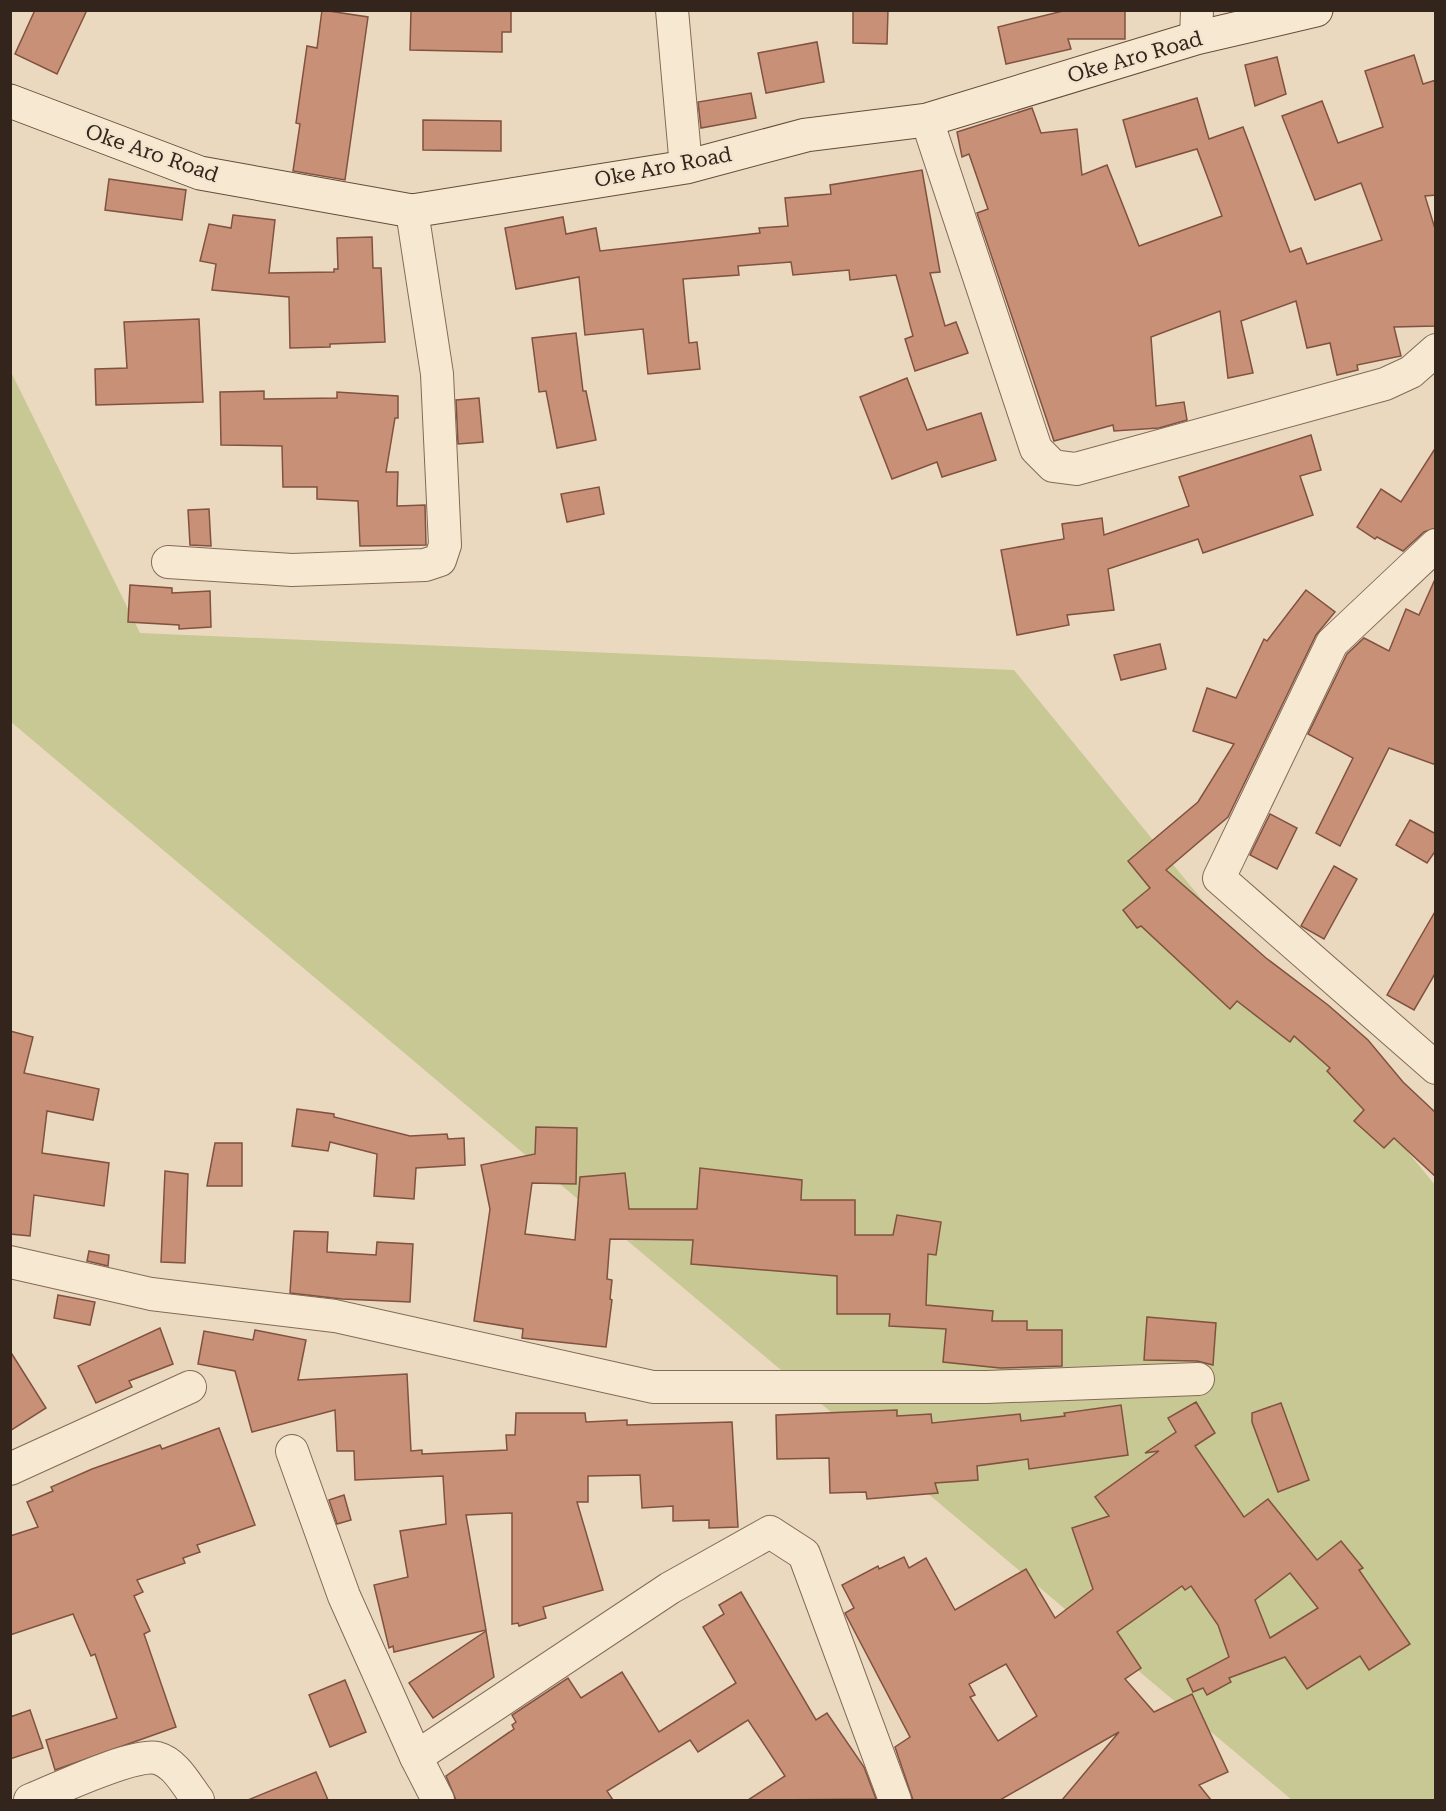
<svg xmlns="http://www.w3.org/2000/svg" width="1446" height="1811" font-family="'Roboto Serif',serif">
  <style>
    .green { fill: #c7c893 }
    .building { fill: #c89076; stroke: #80523f; stroke-width: 1.5; fill-rule: evenodd }
    .lines { fill: none; stroke-linecap: round; stroke-linejoin: round }
    .street-casing { stroke: #836a58; stroke-width: 34 }
    .secondary-casing { stroke: #644c3b; stroke-width: 35 }
    .street { stroke: #f7e8d1; stroke-width: 32 }
    .secondary { stroke: #f7e8d1; stroke-width: 33 }
    .labels { text-anchor: middle; dominant-baseline: central; stroke-width: 4.5; stroke-linejoin: round; paint-order: stroke }
    .street-label { font-size: 21px; fill: #33251c; stroke: #f3e4ce }
  </style>
  <rect width="100%" height="100%" fill="#ebd9bf"/>
  <path class="green" d="M10 370 140 633 1014 670 1435 1185V1800H1292L11 722Z"/>
  <g class="building">
    <path d="M35 10H87L57 74 15 54Z"/>
    <path d="M322 10 368 17 345 180 293 171 300 124 296 123 307 46 317 48Z"/>
    <path d="M411 10H511V32H502V52L410 50Z"/>
    <path d="M853 10H888L887 44 853 43Z"/>
    <path d="M1067 10H1125V39H1068L1071 49 1006 64 998 27Z"/>
    <path d="M817 42 824 82 766 93 758 53Z"/>
    <path d="M1414 55 1423 84 1436 80V195L1425 196 1436 232V326L1394 327 1401 356 1357 365 1358 370 1337 375 1330 343 1307 348 1296 301 1241 321 1253 373 1228 378 1220 311 1151 337 1156 406 1184 402 1187 420 1159 428 1114 431 1113 425 1054 441 977 213 988 209 969 154 962 157 957 132 1032 108 1041 133 1077 129 1082 175 1107 165 1139 246 1222 216 1197 149 1136 167 1123 120 1197 98 1209 139 1243 127 1290 252 1301 248 1307 264 1382 240 1361 183 1315 200 1282 116 1322 101 1338 143 1383 127 1365 71Z"/>
    <path d="M1277 57 1286 94 1255 106 1245 65Z"/>
    <path d="M751 93 756 118 701 128 698 102Z"/>
    <path d="M423 120 501 121V151L423 150Z"/>
    <path d="M922 170 940 272 930 273 945 326 956 322 968 353 915 371 905 339 913 336 896 275 850 280 849 270 793 275 791 262 738 266 739 275 683 279 689 343 697 342 700 369 648 374 643 329 585 335 579 277 516 289 505 228 563 217 566 234 596 228 600 251 760 233 759 228 788 226 785 198 831 194 830 185Z"/>
    <path d="M109 179 186 190 182 220 105 210Z"/>
    <path d="M233 215 275 220 269 273 334 272V269H338L337 238 372 237 373 268H381L385 342 330 344V347L290 348 289 297 212 290 216 264 200 261 209 224 231 228Z"/>
    <path d="M199 319 203 402 96 405 95 369 127 368 124 322Z"/>
    <path d="M576 333 583 391H586L596 440 557 448 546 391 539 392 532 338Z"/>
    <path d="M907 378 927 430 981 413 996 460 942 477 937 462 892 479 860 397Z"/>
    <path d="M264 391V399L337 398V392L398 396V418H395L386 472H398L397 506 425 505 426 545 360 546 358 501 317 499V487H283L282 446 221 445 220 392Z"/>
    <path d="M479 398 483 442 458 444 456 400Z"/>
    <path d="M1311 435 1321 470 1300 476 1313 515 1203 553 1198 539 1108 569 1114 610 1067 615 1069 625 1017 635 1001 550 1064 539 1062 524 1102 518 1104 535 1189 506 1179 477Z"/>
    <path d="M1436 447V528L1424 532 1403 551 1377 537 1375 539 1357 527 1381 489 1401 502Z"/>
    <path d="M599 487 604 514 567 522 561 494Z"/>
    <path d="M209 509 211 546 190 545 188 510Z"/>
    <path d="M1436 577V765L1389 748 1340 846 1316 833 1353 758 1308 734 1347 654 1364 638 1389 651 1406 609 1419 615Z"/>
    <path d="M130 585 172 588V593L210 591 211 627 179 629V625L128 622Z"/>
    <path d="M1306 590 1335 612 1316 635 1228 817 1166 870 1266 958 1328 1005 1368 1040 1403 1082 1436 1113V1177L1394 1138 1384 1148 1354 1121 1364 1110 1327 1071 1330 1068 1294 1036 1290 1042 1237 1001 1230 1009 1141 926 1137 928 1123 910 1150 888 1128 861 1198 802 1234 744 1193 731 1207 688 1236 698 1264 639 1267 641Z"/>
    <path d="M1160 644 1166 669 1121 680 1114 655Z"/>
    <path d="M1270 814 1297 828 1277 869 1250 855Z"/>
    <path d="M1410 820 1436 834V850L1427 863 1396 845Z"/>
    <path d="M1334 866 1357 879 1324 939 1301 926Z"/>
    <path d="M1436 910V972L1414 1010 1387 995Z"/>
    <path d="M10 1031 33 1037 24 1073 99 1089 93 1120 47 1111 42 1153 109 1163 104 1206 34 1195 30 1236 10 1234Z"/>
    <path d="M297 1109 334 1114V1117L410 1136 447 1134 448 1139 464 1138 465 1165 416 1168 414 1199 374 1196 377 1154 330 1142 328 1151 292 1146Z"/>
    <path d="M536 1127 577 1128 576 1184 532 1183 525 1234 575 1240 580 1177 625 1173 629 1209H697L700 1168 802 1180 801 1200H855V1235H893L897 1215 941 1222 936 1255 928 1254 926 1305 993 1311 992 1321H1027V1330H1062V1366L1000 1368 943 1362 946 1329 889 1326 890 1314H837V1276L691 1264 693 1240 610 1239 607 1279 612 1280 610 1299 612 1300 606 1347 522 1338 523 1329 474 1321 490 1209 481 1165 535 1154Z"/>
    <path d="M215 1143H242V1186H207Z"/>
    <path d="M165 1171 188 1174 185 1263 161 1262Z"/>
    <path d="M294 1231 328 1232 327 1252 376 1255 377 1242 413 1244 410 1302 342 1299 290 1293Z"/>
    <path d="M89 1251 109 1255 108 1266 87 1261Z"/>
    <path d="M58 1295 95 1302 90 1325 54 1318Z"/>
    <path d="M1147 1317 1216 1323 1213 1365 1197 1361 1144 1360Z"/>
    <path d="M160 1328 173 1364 129 1381 132 1387 96 1403 78 1366Z"/>
    <path d="M255 1330 306 1340 298 1380 407 1374 411 1451 422 1450V1454L507 1450 506 1435H515L516 1413H585L586 1422 627 1420V1425L732 1422 738 1527 709 1528V1520L673 1521V1506L642 1508 640 1475 588 1476V1502H577L603 1590 543 1607 546 1618 519 1626 518 1623 512 1624V1513L466 1515 486 1630 394 1652 393 1646 389 1648 374 1585 408 1577 400 1531 446 1524 443 1476 355 1480 354 1451H337L335 1410 252 1432 235 1371 198 1364 204 1331 253 1340Z"/>
    <path d="M10 1351 46 1408 10 1431Z"/>
    <path d="M1196 1402 1215 1433 1195 1446 1244 1517 1268 1499 1317 1560 1341 1541 1363 1568 1359 1570 1410 1644 1369 1670 1360 1656 1307 1689 1285 1657 1229 1678 1231 1682 1207 1695 1203 1688 1193 1692 1187 1679 1229 1657 1218 1625 1191 1586 1185 1590 1182 1586 1117 1632 1141 1668 1125 1679 1154 1712 1192 1694 1228 1772 1199 1785 1211 1800H1062L1119 1732 1000 1800H913L895 1747 910 1737 845 1613 854 1608 842 1585 878 1566 879 1569 904 1557 909 1568 926 1558 955 1610 1026 1569 1055 1618 1093 1589 1072 1528 1109 1516 1095 1497 1159 1451 1145 1453 1176 1432 1168 1418ZM1290 1573 1318 1608 1270 1638 1255 1600ZM1006 1664 1037 1716 998 1741 970 1697 975 1695 969 1684Z"/>
    <path d="M1281 1403 1309 1480 1278 1492 1252 1422V1413Z"/>
    <path d="M1121 1405 1128 1455 1029 1469 1028 1459 977 1466 978 1480 935 1483 938 1493 867 1499 866 1492 830 1493 829 1458 777 1459 776 1415 897 1410V1416L931 1414 932 1423 1020 1414 1021 1421 1065 1416 1064 1413Z"/>
    <path d="M219 1428 255 1525 197 1545 200 1552 183 1558 185 1563 137 1580 143 1592 134 1596 150 1631 144 1634 176 1727 55 1770 46 1740 117 1718 95 1654 91 1656 73 1614 10 1635V1536L38 1527 27 1502 53 1491 51 1487 92 1469 160 1445 162 1449Z"/>
    <path d="M344 1495 351 1520 337 1524 329 1500Z"/>
    <path d="M741 1592 816 1720 827 1713 864 1767 876 1799 748 1800 785 1776 748 1720 698 1752 690 1740 607 1791 613 1800H456L446 1776 514 1729 512 1725 516 1722 512 1715 568 1678 581 1698 622 1672 659 1732 736 1683 703 1627 724 1614 719 1605Z"/>
    <path d="M486 1631 494 1677 433 1718 409 1683Z"/>
    <path d="M345 1680 366 1732 330 1747 309 1695Z"/>
    <path d="M30 1710 43 1748 10 1759V1717Z"/>
    <path d="M316 1772 328 1800H248Z"/>
  </g>
  <g class="lines">
    <g class="street-casing">
      <g id="street">
        <path d="M672 10 686 167"/>
        <path d="M1196 38 1197 10"/>
        <path d="M927 120 1036 449 1053 466 1076 469 1385 384 1411 372 1436 350"/>
        <path d="M1436 545 1332 643 1219 878 1436 1068"/>
        <path d="M168 562 292 570 425 565 440 560 445 545 437 374 412 211"/>
        <path d="M10 1262 151 1294 335 1316 653 1387H987L1198 1379"/>
        <path d="M292 1451 344 1596 416 1757"/>
        <path d="M10 1469 190 1387"/>
        <path d="M30 1800C56 1790 132 1753 157 1758 176 1763 187 1786 198 1800"/>
        <path d="M438 1800 416 1757 670 1588 770 1532 804 1554 895 1800"/>
      </g>
    </g>
    <g class="secondary-casing">
      <path id="secondary" d="M10 101 200 173 412 211 686 167 806 135 927 120 1196 38 1316 10"/>
    </g>
    <use href="#street" class="street"/>
    <use href="#secondary" class="secondary"/>
  </g>
  <g class="labels">
    <g class="street-label">
      <text transform="translate(1135 57) rotate(-16)">Oke Aro Road</text>
      <text transform="translate(152 153) rotate(19)">Oke Aro Road</text>
      <text transform="translate(663 167) rotate(-11)">Oke Aro Road</text>
    </g>
  </g>
  <rect width="1446" height="1811" fill="none" stroke="#33251c" stroke-width="24"/>
</svg>
